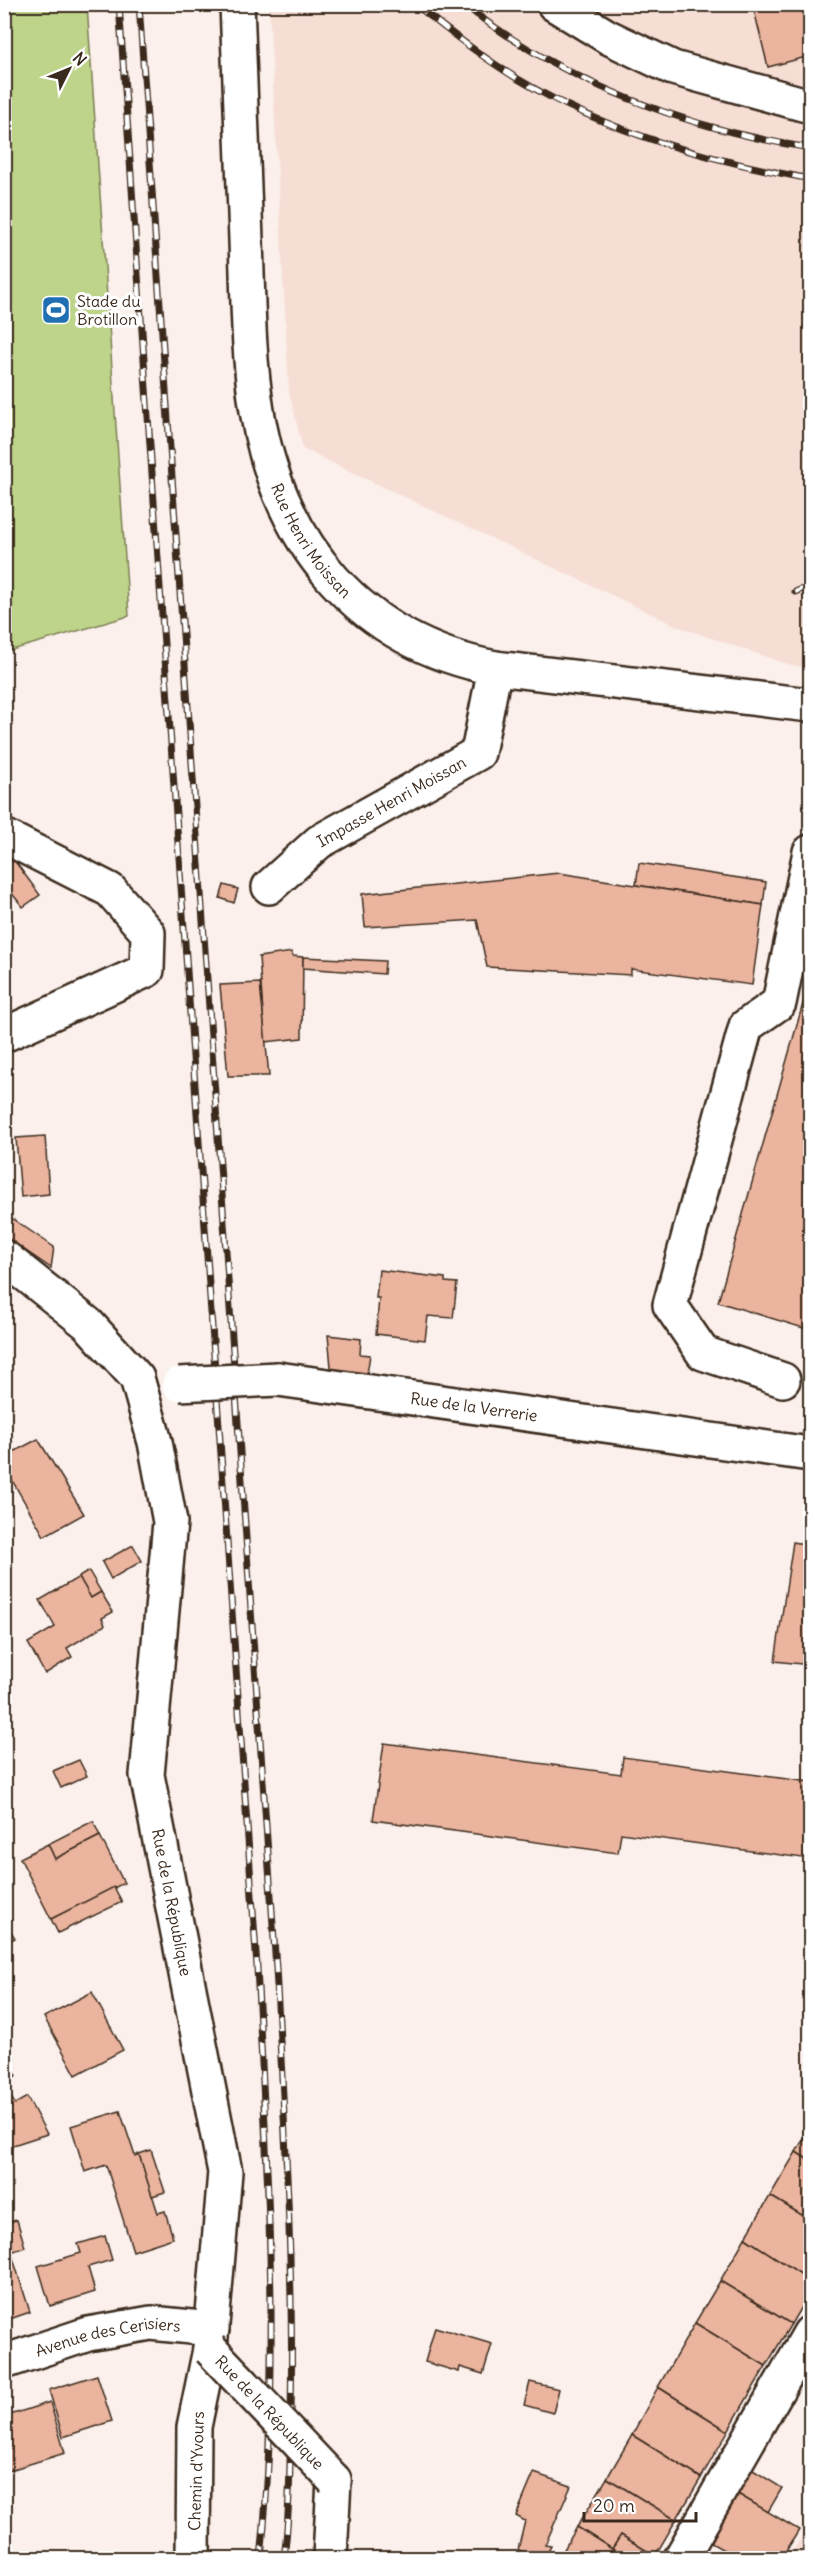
<svg xmlns="http://www.w3.org/2000/svg" width="815" height="2563" font-family="Delius,sans-serif">
  <style>
    .built { fill: #f6ded5 }
    .green { fill: #bed48a; stroke: #7c7f54; stroke-width: 1.5 }
    .building { fill: #eab49e; stroke: #3b2a1e; stroke-width: 1.5 }
    .lines { fill: none; stroke-linecap: round; stroke-linejoin: round }
    .minor-casing { stroke: #3b2a1e; stroke-width: 38 }
    .minor { stroke: #fff; stroke-width: 33 }
    .rail-casing { stroke: #3b2a1e; stroke-width: 7 }
    .rail { stroke: #fff; stroke-width: 4.5; stroke-dasharray: 14; stroke-linecap: butt }
    .minor-bridge-casing { stroke: #3b2a1e; stroke-width: 38; stroke-linecap: butt }
    .minor-bridge { stroke: #fff; stroke-width: 33 }
    .labels { text-anchor: middle; dominant-baseline: central; stroke-width: 6; stroke-linejoin: round; paint-order: stroke }
    .poi-label { font-size: 16px; fill: #3b2a1e; stroke: #fff; text-anchor: start }
    .street-label { font-size: 16px; fill: #3b2a1e; stroke: #fff }
  </style>
  <rect width="100%" height="100%" fill="#fbf0ec"/>
  <filter id="ink" filterUnits="userSpaceOnUse"><feTurbulence type="fractalNoise" baseFrequency=".0167" numOctaves="2"/><feDisplacementMap in="SourceGraphic" scale="12" xChannelSelector="R" yChannelSelector="G"/><feConvolveMatrix kernelMatrix="1 2 1 2 8 2 1 2 1" color-interpolation-filters="sRGB"/></filter>
  <g filter="url(#ink)">
    <g class="built">
      <path d="M269 5H810V669L784 663 679 627 303 449 289 392Z"/>
      <path d="M810 2522V2558H789Z"/>
    </g>
    <path class="green" d="M5 4 87 5 129 616 5 652Z"/>
    <g class="building">
      <path d="M774 4H810V56L768 67 754 10Z"/>
      <path d="M14 860 40 895 23 907 4 884V867Z"/>
      <path d="M639 863 766 882 763 905 636 885Z"/>
      <path d="M559 873 763 905 752 985 631 969V975L487 967 477 920 365 927 362 894Z"/>
      <path d="M224 885 238 889 234 903 220 898Z"/>
      <path d="M292 952V956L303 957 302 1038 265 1042 259 957Z"/>
      <path d="M303 957 385 961 384 974 303 968Z"/>
      <path d="M810 979V1330L718 1302Z"/>
      <path d="M260 983 269 1076H228L220 985Z"/>
      <path d="M45 1136 49 1194 21 1197 16 1138Z"/>
      <path d="M4 1213 54 1247 51 1268 4 1236Z"/>
      <path d="M379 1270 445 1278V1282L457 1283 453 1318 428 1316 425 1340 376 1334 379 1298H376Z"/>
      <path d="M328 1335 361 1339 360 1354 370 1355 366 1380 332 1377Z"/>
      <path d="M38 1439 84 1514 44 1536 4 1466V1457Z"/>
      <path d="M793 1542 810 1545V1665L775 1661Z"/>
      <path d="M133 1545 142 1561 111 1579 102 1562Z"/>
      <path d="M89 1571 101 1592 91 1598 79 1577Z"/>
      <path d="M79 1577 91 1598 101 1592 113 1612 102 1618 105 1625 67 1648 72 1657 45 1674 28 1643 55 1627 40 1600Z"/>
      <path d="M384 1743 621 1774 623 1757 810 1782V1859L621 1833 618 1853 373 1820Z"/>
      <path d="M79 1760 87 1776 61 1788 53 1771Z"/>
      <path d="M93 1821 100 1836 55 1859 48 1844Z"/>
      <path d="M100 1836 124 1883 51 1919 20 1858 48 1844 55 1859Z"/>
      <path d="M114 1887 122 1902 58 1933 51 1919Z"/>
      <path d="M4 1920 15 1938 4 1944Z"/>
      <path d="M92 1992 123 2050 76 2075 44 2017Z"/>
      <path d="M4 2058 16 2076 4 2082Z"/>
      <path d="M4 2084 15 2104 27 2097 47 2134 4 2148Z"/>
      <path d="M120 2111 135 2156 139 2154 158 2213 165 2211 173 2238 133 2251 106 2165 85 2172 71 2126Z"/>
      <path d="M810 2127V2161L796 2152Z"/>
      <path d="M151 2150 165 2192 152 2196 139 2154Z"/>
      <path d="M796 2152 810 2161V2220L770 2196Z"/>
      <path d="M770 2196 810 2220V2280L745 2238Z"/>
      <path d="M17 2220 25 2247 11 2252 30 2312 7 2320 4 2311V2236L6 2235 4 2223Z"/>
      <path d="M105 2236 112 2260 88 2267 95 2292 50 2306 38 2266 81 2253 78 2244Z"/>
      <path d="M745 2238 810 2280V2292L791 2324 720 2281Z"/>
      <path d="M720 2281 791 2324 766 2366 695 2323Z"/>
      <path d="M695 2323 766 2366 728 2431 658 2387Z"/>
      <path d="M435 2327 492 2344 483 2374 460 2367 459 2372 425 2362Z"/>
      <path d="M97 2375 112 2421 63 2437 49 2390Z"/>
      <path d="M530 2382 559 2389 553 2413 524 2405Z"/>
      <path d="M658 2387 728 2431 701 2478 632 2435Z"/>
      <path d="M50 2402 65 2453 4 2472V2417Z"/>
      <path d="M632 2435 701 2478 676 2520 607 2478Z"/>
      <path d="M748 2467 782 2488 768 2512 736 2493Z"/>
      <path d="M534 2473 571 2486 545 2545 551 2546 545 2558 518 2550 525 2521 516 2516Z"/>
      <path d="M607 2478 676 2520 655 2556 621 2535 612 2549 577 2527Z"/>
      <path d="M736 2493 799 2530 782 2558H738L711 2543Z"/>
      <path d="M577 2527 612 2549 627 2558H559Z"/>
      <path d="M621 2535 655 2556 654 2558H627L612 2549Z"/>
    </g>
    <g class="lines">
      <g class="minor-casing">
        <g id="minor">
          <path id="s1" d="M237 4C240 83 243 161 246 240 248 296 248 355 257 411 279 544 360 642 495 668L810 705"/>
          <path d="M554 4 608 37 673 68 810 106"/>
          <path d="M4 836 110 890 148 933 147 970 4 1035"/>
          <path id="s2" d="M269 887 319 842 478 753 495 668"/>
          <path id="s3" d="M4 1257 88 1324 137 1378 155 1442 170 1522 147 1775 225 2172 210 2349 194 2427 193 2558"/>
          <path id="s4" d="M278 1379 810 1454"/>
          <path d="M783 1380 703 1353 670 1305 746 1026 779 1003 810 852"/>
          <path id="s5" d="M4 2362 88 2334 151 2323 212 2329"/>
          <path d="M330 2558 334 2480"/>
          <path d="M681 2558 810 2333"/>
        </g>
      </g>
      <use href="#minor" class="minor"/>
      <g class="rail-casing">
        <g id="rail">
          <path d="M119 4 257 1967C267 2164 281 2362 261 2558"/>
          <path d="M139 4 276 1968C284 2116 294 2265 291 2413 290 2462 290 2510 284 2558"/>
          <path d="M415 4C448 31 482 57 518 79 608 133 709 160 810 179"/>
          <path d="M463 4C563 82 686 129 810 148"/>
          <path d="M795 592 810 586"/>
        </g>
      </g>
      <use href="#rail" class="rail"/>
      <g class="minor-bridge-casing">
        <g id="minor-bridge">
          <path d="M179 1384 278 1379"/>
          <path id="s6" d="M210 2349 334 2480"/>
        </g>
      </g>
      <use href="#minor-bridge" class="minor-bridge"/>
    </g>
  </g>
  <defs>
    <g id="stadium-square" transform="scale(1.5)"><rect x="-9" y="-9" width="18" height="18" rx="4" fill="#1f6fb2" stroke="#fff"/><path d="M0-5a6.5 5 0 1 0 0 10a6.5 5 0 1 0 0-10ZM-3.5-1.8h7v3.6h-7Z" fill="#fff"/></g>
  </defs>
  <g fill-rule="evenodd">
    <use href="#stadium-square" x="56" y="310"/>
  </g>
  <g class="labels">
    <g class="poi-label">
      <text x="77" y="301">Stade du<tspan x="77" dy="18">Brotillon</tspan></text>
    </g>
    <g class="street-label">
      <text stroke="none"><textPath href="#s1" startOffset="550">Rue Henri Moissan</textPath></text>
      <text stroke="none"><textPath href="#s2" startOffset="150">Impasse Henri Moissan</textPath></text>
      <text stroke="none"><textPath href="#s4" startOffset="198">Rue de la Verrerie</textPath></text>
      <text stroke="none"><textPath href="#s3" startOffset="712">Rue de la République</textPath></text>
      <text stroke="none"><textPath href="#s5" startOffset="108">Avenue des Cerisiers</textPath></text>
      <text stroke="none"><textPath href="#s6" startOffset="87">Rue de la République</textPath></text>
      <text transform="translate(196 2471) rotate(-88)">Chemin d'Yvours</text>
    </g>
  </g>
  <rect width="815" height="2563" fill="none" stroke="#fff" stroke-width="24"/>
  <rect x="12" y="12" width="791" height="2539" fill="none" stroke="#3b2a1e" stroke-width="2" filter="url(#ink)"/>
  <g transform="translate(69 69) rotate(47)" stroke="#ffffff" stroke-width="4.5" paint-order="stroke">
  <path d="M0-4.5L10 22L0 15L-10 22Z" fill="#3b2a1e"/>
  <text y="-9" font-size="16" font-weight="bold" text-anchor="middle" fill="#3b2a1e">N</text>
  </g>
  <path d="M584 2512v9h112v-9" fill="none" stroke="#3b2a1e" stroke-width="3"/>
  <text x="593" y="2512" font-size="18" fill="#3b2a1e" stroke="#ffffff" stroke-width="4.5" paint-order="stroke">20 m</text>
</svg>
